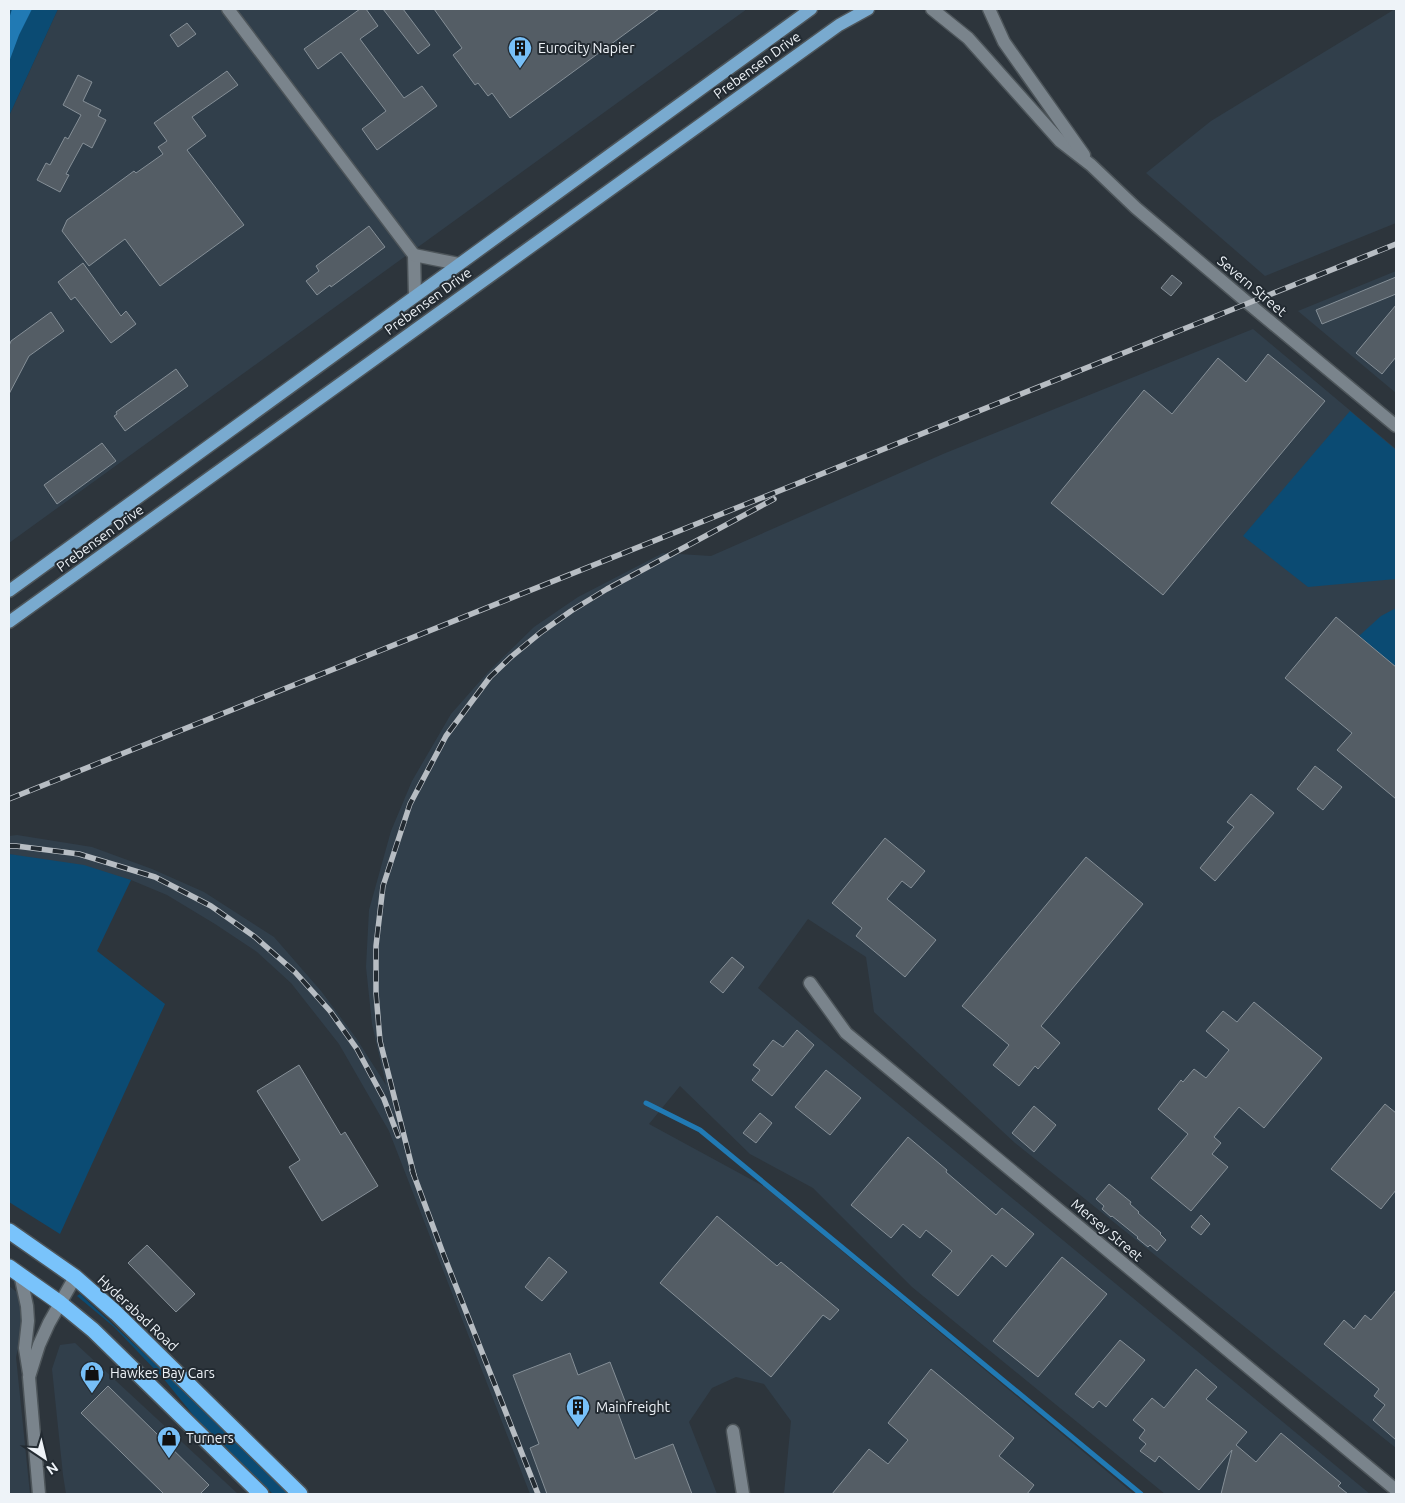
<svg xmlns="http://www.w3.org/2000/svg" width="1405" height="1503" font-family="Ubuntu,sans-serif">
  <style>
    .built { fill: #313f4b }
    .green { fill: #0b4b73 }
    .water { fill: #217ab4 }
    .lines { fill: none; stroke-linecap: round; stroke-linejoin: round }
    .stream { stroke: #217ab4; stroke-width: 5 }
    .building { fill: #545d65; stroke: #858f97 }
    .minor-casing { stroke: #4d555a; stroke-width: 15 }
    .major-casing { stroke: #4d555a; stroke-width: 15 }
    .highway-casing { stroke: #4d555a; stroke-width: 18 }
    .minor { stroke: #7a848c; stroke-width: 12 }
    .major { stroke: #79aacf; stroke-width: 12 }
    .highway { stroke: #79c3fb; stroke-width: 15 }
    .rail-casing { stroke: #b7bdc3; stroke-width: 5.5 }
    .rail { stroke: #232b32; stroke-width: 4; stroke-dasharray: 11; stroke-linecap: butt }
    .labels { text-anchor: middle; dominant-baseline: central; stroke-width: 4; stroke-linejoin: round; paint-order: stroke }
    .poi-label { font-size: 14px; fill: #eef3f8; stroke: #232b32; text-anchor: start }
    .street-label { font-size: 14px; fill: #eef3f8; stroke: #232b32 }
  </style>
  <rect width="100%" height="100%" fill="#2d353c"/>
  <g class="built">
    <path d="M58 9H747L9 543V116Z"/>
    <path d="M1395 9 1396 223 1265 276 1146 173 1211 121Z"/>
    <path d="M1396 271V393L1298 311Z"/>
    <path d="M1253 329 1396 449V1448L1015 1143 874 1012 866 957 808 919 758 988 1370 1494H1165L912 1287 813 1188 750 1154 680 1086 649 1124 765 1187 1134 1494H784L791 1421 764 1384 736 1377 712 1388 689 1422 717 1494H530L389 1131 339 1044 291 983 257 952 215 924 167 895 131 880 9 854V836L17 835 92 847 152 869 204 892 274 937 321 991 356 1038 386 1085 372 1024 366 967 369 910 391 831 412 781 451 714 489 671 534 627 578 597 663 553 711 556 943 454Z"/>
    <path d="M9 1286 23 1297 29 1305 16 1357 30 1494H9Z"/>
    <path d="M75 1343 156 1418 238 1494H66L63 1475 52 1369 60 1345Z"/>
  </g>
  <g class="green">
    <path d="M9 9H58L9 116Z"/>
    <path d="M1350 411 1396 450V579L1308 587 1243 536Z"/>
    <path d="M1396 608V667L1359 636 1381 616Z"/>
    <path d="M9 854 84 865 131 880 97 951 165 1004 60 1234 9 1202Z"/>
    <path d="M80 1294 163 1371 288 1494H273L202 1426 163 1378 114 1327 77 1296Z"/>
  </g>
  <path class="water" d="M12 9H32L19 35 9 62V19Z"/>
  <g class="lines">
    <path class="stream" d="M646 1103 700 1130 1141 1494"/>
  </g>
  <g class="building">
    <path d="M360 9H366L378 26 360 39 404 98 422 86 437 106 377 150 362 129 386 111 341 52 318 69 304 49Z"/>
    <path d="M383 9H403L430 45 418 54Z"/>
    <path d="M434 9H659L510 118 492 93 488 96 478 83 475 85 453 55 462 48Z"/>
    <path d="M187 23 196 34 178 47 170 35Z"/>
    <path d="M227 71 238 85 192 117 206 136 187 150 244 225 160 286 125 239 89 266 62 231 67 220 134 171 136 173 163 154 158 147 167 141 154 123Z"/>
    <path d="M78 75 92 82 83 101 101 110 98 116 106 120 92 148 83 143 66 174 69 175 60 192 37 180 46 163 50 165 65 137 68 139 81 115 63 105Z"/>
    <path d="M369 226 385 247 331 287 330 285 317 295 306 281 319 271 316 266Z"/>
    <path d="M83 263 121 316 126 311 136 324 111 343 75 297 71 300 58 282Z"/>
    <path d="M1172 275 1182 283 1171 296 1161 288Z"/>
    <path d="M1396 277V294L1322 324 1316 310Z"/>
    <path d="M1396 305V357L1382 374 1356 353Z"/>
    <path d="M51 312 64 331 29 356 9 394V346L11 341Z"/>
    <path d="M1268 354 1325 401 1163 595 1051 503 1144 390 1172 414 1218 358 1246 382Z"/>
    <path d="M176 369 188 386 125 431 114 416 117 414 116 412Z"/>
    <path d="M102 443 116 461 57 504 44 485Z"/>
    <path d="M1336 617 1396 667V799L1337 750 1352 733 1285 678Z"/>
    <path d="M1315 766 1342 787 1323 810 1297 789Z"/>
    <path d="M1251 794 1274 813 1215 881 1200 868 1234 827 1227 822Z"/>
    <path d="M885 838 925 871 911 888 902 881 887 899 936 940 905 977 856 936 862 928 832 903Z"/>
    <path d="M1086 857 1143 904 1041 1026 1060 1043 1038 1069 1035 1066 1019 1086 993 1065 1009 1045 962 1006Z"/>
    <path d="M732 957 744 967 723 993 710 982Z"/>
    <path d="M1254 1002 1322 1058 1264 1128 1239 1107 1214 1137 1221 1143 1212 1154 1228 1167 1191 1211 1151 1178 1188 1134 1158 1109 1181 1080 1183 1082 1194 1069 1206 1078 1229 1050 1206 1031 1223 1011 1237 1022Z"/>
    <path d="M797 1030 814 1045 772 1096 752 1080 760 1070 753 1065 773 1040 783 1047Z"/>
    <path d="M299 1065 341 1135 345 1132 378 1186 322 1221 289 1167 300 1160 257 1091Z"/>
    <path d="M826 1070 861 1098 830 1135 795 1107Z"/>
    <path d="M1385 1104 1396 1113V1190L1381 1209 1331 1169Z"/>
    <path d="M1034 1106 1056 1125 1034 1152 1012 1133Z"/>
    <path d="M760 1113 772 1123 756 1143 743 1133Z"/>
    <path d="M908 1137 947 1170 946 1172 996 1215 1002 1208 1034 1234 1006 1267 992 1255 958 1296 932 1275 952 1251 926 1230 920 1238 903 1224 891 1238 851 1205Z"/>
    <path d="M1109 1184 1131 1202 1130 1204 1139 1212 1138 1213 1161 1233 1160 1234 1166 1240 1157 1251 1150 1245 1148 1247 1137 1238 1138 1237 1112 1216 1111 1217 1102 1209 1104 1206 1096 1199Z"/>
    <path d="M1201 1215 1210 1224 1201 1235 1191 1227Z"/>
    <path d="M717 1216 777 1266 781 1262 839 1310 830 1320 823 1315 771 1377 660 1283Z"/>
    <path d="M147 1245 195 1294 176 1312 128 1263Z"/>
    <path d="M549 1257 567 1272 542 1301 525 1287Z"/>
    <path d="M1062 1257 1107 1294 1038 1377 993 1341Z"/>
    <path d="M1396 1290V1440L1373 1420 1385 1405 1374 1396 1379 1389 1324 1344 1344 1320 1354 1329 1365 1315 1371 1320Z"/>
    <path d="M1120 1340 1145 1360 1106 1407 1099 1401 1093 1408 1075 1394Z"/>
    <path d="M570 1353 578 1375 610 1362 628 1409 618 1413 635 1459 673 1444 692 1494H547L530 1448 539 1444 513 1375Z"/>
    <path d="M931 1369 1014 1438 999 1456 1034 1485 1027 1494H832L869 1449 888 1464 908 1440 888 1423Z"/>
    <path d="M1196 1369 1217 1387 1206 1399 1247 1432 1236 1445 1256 1462 1281 1433 1341 1483 1338 1486 1348 1494H1221L1232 1450 1199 1490 1159 1456 1155 1462 1140 1451 1146 1444 1139 1438 1145 1430 1133 1420 1152 1398 1164 1408Z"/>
    <path d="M108 1386 209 1485 200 1494H164L81 1413Z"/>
  </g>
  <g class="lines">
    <g class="minor-casing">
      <g id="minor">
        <path d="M228 9 414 255 415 296"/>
        <path d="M932 9 968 38 1060 141 1091 165 1136 208 1248 303 1396 426"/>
        <path d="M989 9 1004 42 1084 155"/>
        <path d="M414 255 459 264"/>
        <path d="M810 983 846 1033 1396 1490"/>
        <path d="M20 1274 27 1306 28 1321 25 1348 29 1373"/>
        <path d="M733 1431 743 1494"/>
        <path d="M39 1494 29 1377 39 1345 49 1323 75 1277"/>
      </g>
    </g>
    <g class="major-casing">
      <g id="major">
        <path d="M9 591 811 9"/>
        <path d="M9 622 839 25 868 9"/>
      </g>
    </g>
    <g class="highway-casing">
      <g id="highway">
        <path d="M9 1231 75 1277 116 1313 300 1494"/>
        <path d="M9 1267 60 1303 93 1330 261 1494"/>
      </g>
    </g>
    <use href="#minor" class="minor"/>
    <use href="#major" class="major"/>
    <use href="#highway" class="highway"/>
    <g class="rail-casing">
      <g id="rail">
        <path d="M9 799 1396 244"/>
        <path d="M9 846H16L79 854 155 877 211 906 255 937 295 972 330 1011 357 1049 384 1099 398 1136"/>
        <path d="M412 1170 444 1256 538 1494"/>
        <path d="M414 1175 380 1041 376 993V946L383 886 410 804 446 736 490 677 512 656 540 633 571 611 607 589 774 499"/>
      </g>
    </g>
    <use href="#rail" class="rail"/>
  </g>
  <defs>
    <g id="building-pin" transform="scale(1.25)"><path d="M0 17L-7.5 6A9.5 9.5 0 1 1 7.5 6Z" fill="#77bff7" stroke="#232b32"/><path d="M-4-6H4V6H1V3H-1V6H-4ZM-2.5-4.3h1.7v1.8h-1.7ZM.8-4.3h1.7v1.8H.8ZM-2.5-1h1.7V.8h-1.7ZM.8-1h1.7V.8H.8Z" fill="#111"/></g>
    <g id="shop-pin" transform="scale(1.25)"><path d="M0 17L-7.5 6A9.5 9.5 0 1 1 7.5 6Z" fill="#77bff7" stroke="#232b32"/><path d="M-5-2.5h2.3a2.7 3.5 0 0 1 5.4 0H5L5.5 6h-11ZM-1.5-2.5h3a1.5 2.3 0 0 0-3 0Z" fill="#111"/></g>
  </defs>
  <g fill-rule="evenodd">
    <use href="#building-pin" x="520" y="48"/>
    <use href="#shop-pin" x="92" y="1373"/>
    <use href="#building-pin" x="578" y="1407"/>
    <use href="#shop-pin" x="169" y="1438"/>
  </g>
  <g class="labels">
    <g class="poi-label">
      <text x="538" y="48">Eurocity Napier</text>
      <text x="110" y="1373">Hawkes Bay Cars</text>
      <text x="596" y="1407">Mainfreight</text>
      <text x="186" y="1438">Turners</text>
    </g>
    <g class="street-label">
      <text transform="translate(757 65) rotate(-36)">Prebensen Drive</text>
      <text transform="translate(1252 286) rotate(40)">Severn Street</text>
      <text transform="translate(428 301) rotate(-36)">Prebensen Drive</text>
      <text transform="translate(100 538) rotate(-36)">Prebensen Drive</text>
      <text transform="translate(1107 1230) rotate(40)">Mersey Street</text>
      <text transform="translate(138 1313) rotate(43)">Hyderabad Road</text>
    </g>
  </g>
  <rect width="1405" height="1503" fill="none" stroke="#eef3f8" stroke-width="20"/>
  <g transform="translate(45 1458) rotate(145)" stroke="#232b32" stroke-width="4" paint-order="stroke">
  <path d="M0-4L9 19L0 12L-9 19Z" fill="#eef3f8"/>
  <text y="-8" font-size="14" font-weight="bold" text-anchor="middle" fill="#eef3f8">N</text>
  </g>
</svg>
